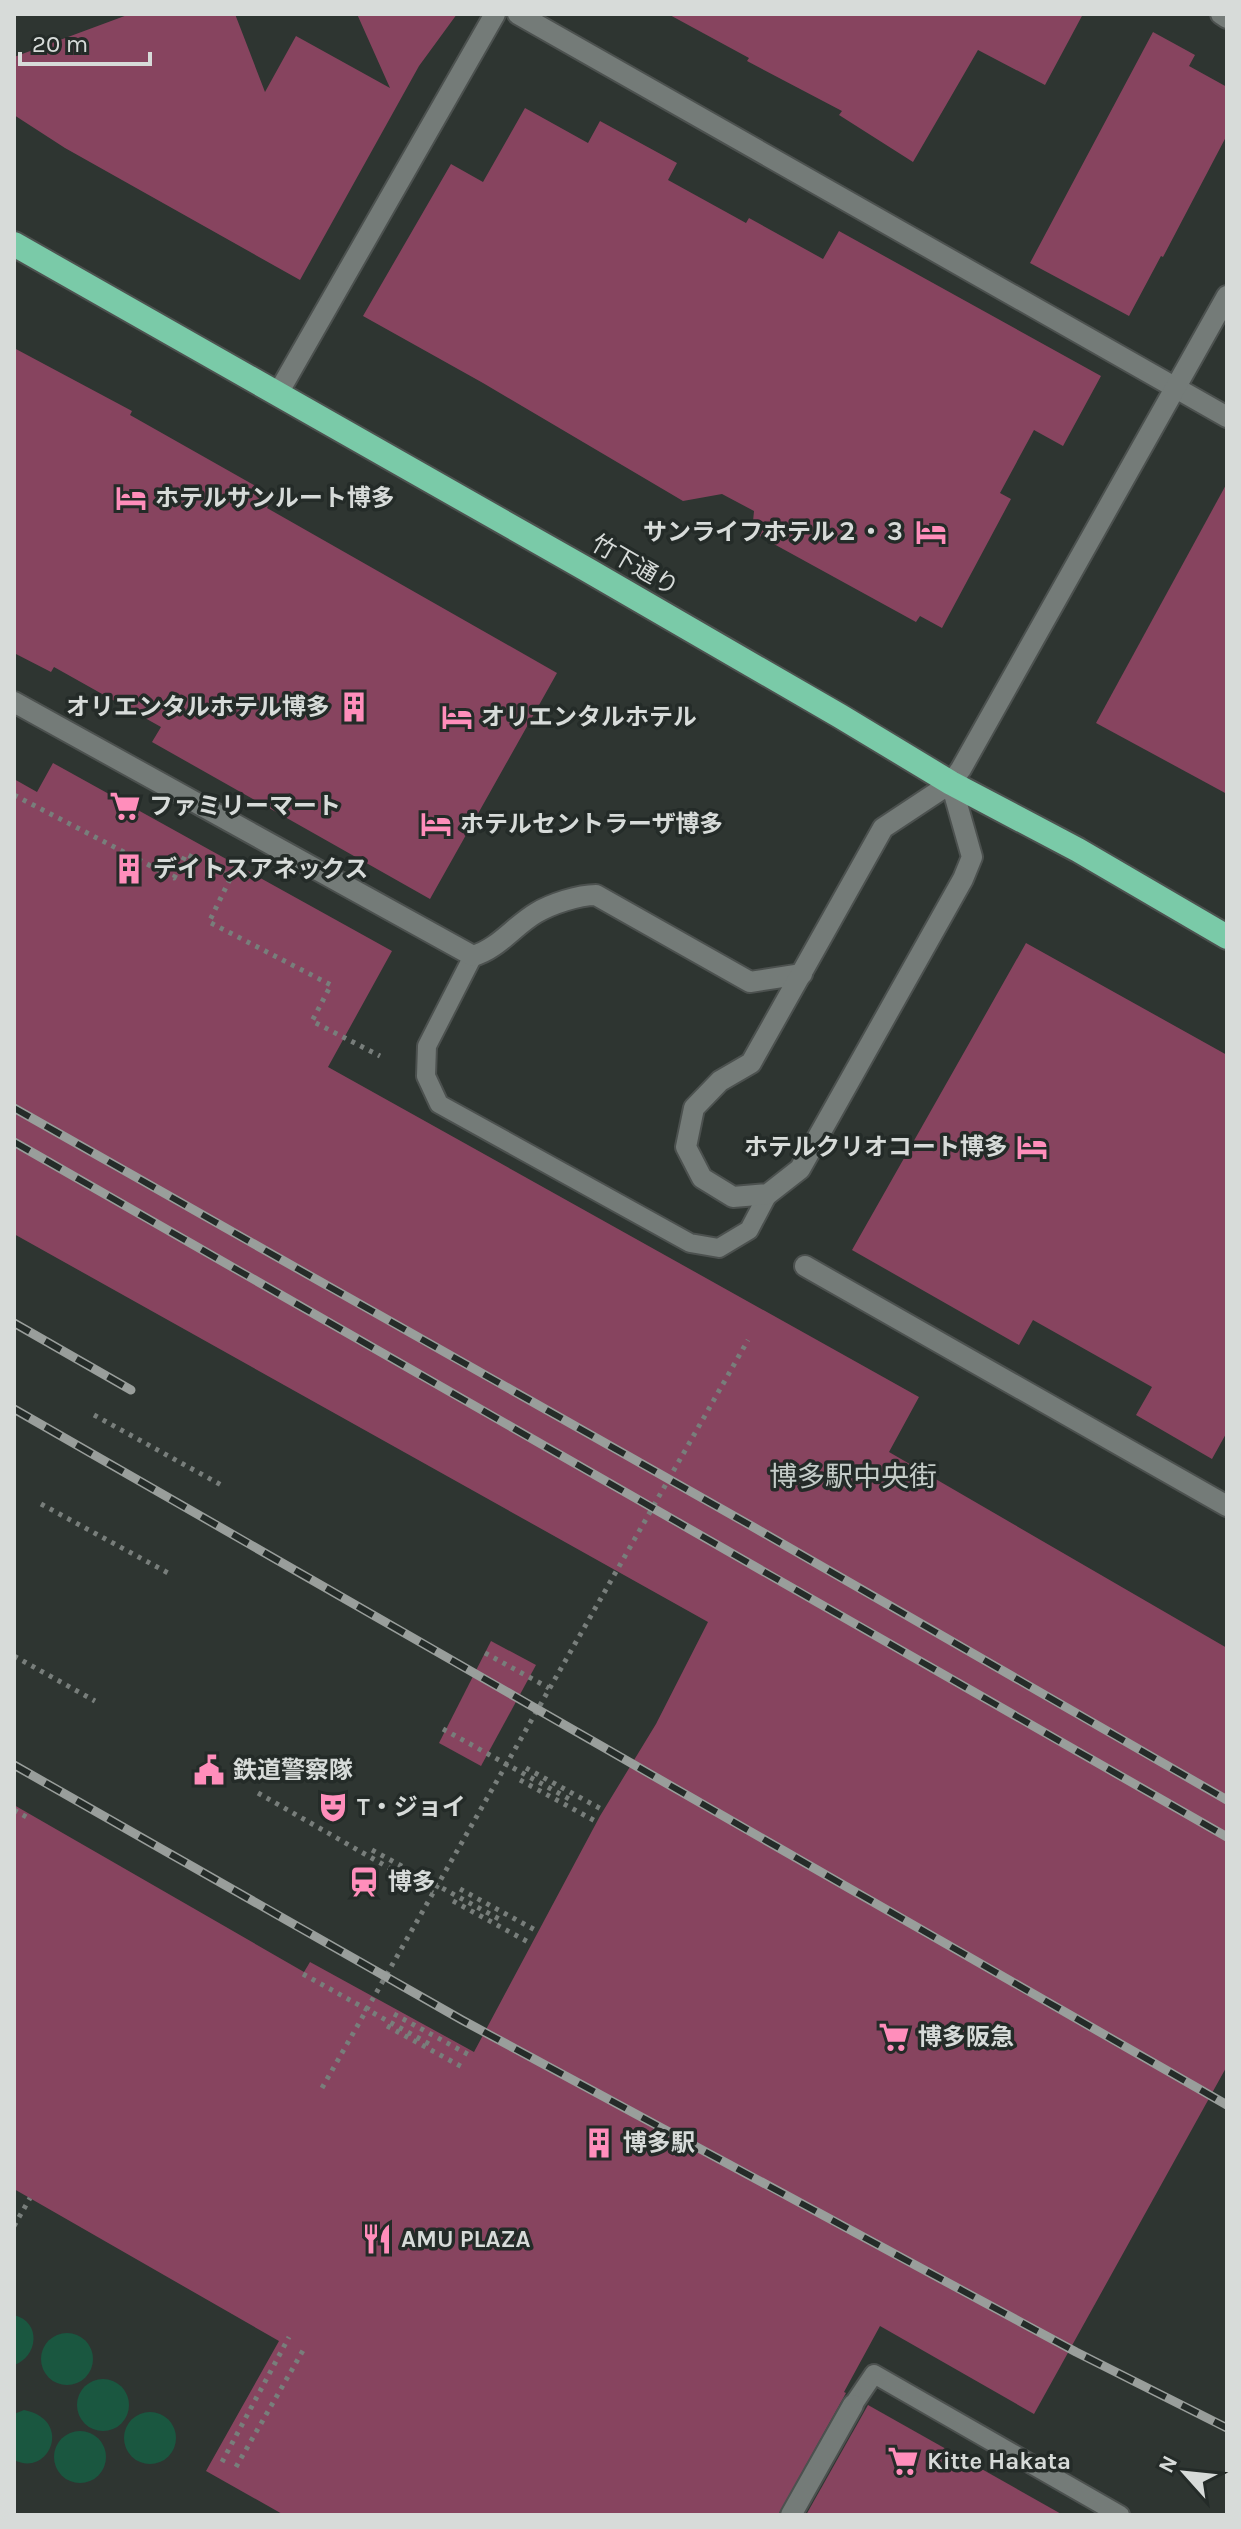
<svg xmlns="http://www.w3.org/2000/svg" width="1241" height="2529" font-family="Karla,'Noto Sans JP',sans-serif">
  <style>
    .green { fill: #1a5740 }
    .building { fill: #87445f }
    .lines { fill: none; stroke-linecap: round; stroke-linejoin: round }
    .lane-casing { stroke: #4c514f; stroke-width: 22 }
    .street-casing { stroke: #4c514f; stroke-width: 24 }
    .secondary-casing { stroke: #4c514f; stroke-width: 24 }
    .highway-casing { stroke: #4c514f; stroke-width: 28 }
    .path { stroke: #787e7b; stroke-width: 5; stroke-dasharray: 4 6; stroke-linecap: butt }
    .lane { stroke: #747b78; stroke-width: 18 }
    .street { stroke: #747b78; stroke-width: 20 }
    .secondary { stroke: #747b78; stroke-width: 20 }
    .highway { stroke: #7acaa8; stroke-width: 24 }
    .rail-casing { stroke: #999e9b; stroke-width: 9 }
    .rail { stroke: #242b28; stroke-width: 6; stroke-dasharray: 18; stroke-linecap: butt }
    .labels { text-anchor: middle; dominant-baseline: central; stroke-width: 7; stroke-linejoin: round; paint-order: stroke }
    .poi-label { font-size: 24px; font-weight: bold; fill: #d7dbd9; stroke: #242b28; text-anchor: start }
    .street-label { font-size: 24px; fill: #d7dbd9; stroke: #242b28 }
    .quarter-label { font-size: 28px; fill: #c4ccc8; stroke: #242b28 }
  </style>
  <rect width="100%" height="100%" fill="#2e3531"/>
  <g class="green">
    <path d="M14 2315C42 2322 38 2357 14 2365Z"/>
    <circle cx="67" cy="2359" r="26"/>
    <circle cx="103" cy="2405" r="26"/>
    <path d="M24 2410C74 2420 49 2478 14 2460V2414Z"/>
    <circle cx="150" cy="2438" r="26"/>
    <circle cx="80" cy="2457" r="26"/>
  </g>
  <g class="building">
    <path d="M130 14H235L265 92 296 36 390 88 357 14H457L419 66 300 280 65 148 14 115V57Z"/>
    <path d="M668 14H1083L1045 85 978 50 913 162 839 115 842 111 747 61 749 58Z"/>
    <path d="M1153 32 1195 55 1189 66 1227 87V135L1163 257 1161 256 1129 316 1030 263Z"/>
    <path d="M525 108 588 143 600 121 677 163 668 180 746 223 749 218 823 259 839 231 1101 376 1063 446 1034 430 1000 493 1011 499 942 628 920 616 916 622 752 532 754 511 722 494 683 501 483 383 363 316 451 164 483 182Z"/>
    <path d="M14 348 132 411 130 415 273 496 267 508 557 673 430 899 152 742 161 727 54 667 51 672 14 653Z"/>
    <path d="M1227 483V794L1096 723Z"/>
    <path d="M53 763 392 951 328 1067 919 1397 889 1452 1227 1648V2066L1034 2414 880 2326 844 2392 846 2393 778 2515H284L206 2471 279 2341 14 2189V1805L304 1972 310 1962 474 2052 600 1816 656 1724 708 1622 14 1234V779L37 792Z"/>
    <path d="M1026 943 1227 1055V1432L1212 1459 1136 1415 1152 1387 1033 1320 1019 1345 852 1250Z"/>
    <path d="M491 1641 536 1665 481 1766 439 1743Z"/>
    <path d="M868 2405 1063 2515H806Z"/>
  </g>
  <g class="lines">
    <g class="lane-casing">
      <g id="lane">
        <path d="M473 956 427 1046 426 1076 439 1104 690 1243 719 1248 749 1230 768 1194"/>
        <path d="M853 2405 874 2374 1120 2515"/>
      </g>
    </g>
    <g class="street-casing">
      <g id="street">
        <path d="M1221 14 1227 18"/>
        <path d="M14 702 473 956C498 949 514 926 536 913 551 904 578 895 596 895L750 982 802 974"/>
      </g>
    </g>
    <g class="secondary-casing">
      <g id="secondary">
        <path d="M518 14 1227 417"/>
        <path d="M277 395 495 14"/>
        <path d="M951 783 972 857 963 879 800 1169 768 1194 733 1197 702 1178 686 1147 694 1108 720 1081 751 1063 883 828 951 783 961 769 1227 296"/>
        <path d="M805 1266 1227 1506"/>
        <path d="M791 2515 853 2405"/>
      </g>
    </g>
    <g class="highway-casing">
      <path id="highway" d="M14 244 586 569 840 716 951 783 1078 850 1227 937"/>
    </g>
    <g class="path">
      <path d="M14 795 174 878 186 854 231 877 209 922 331 985 312 1021 380 1056"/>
      <path d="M94 1415 223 1486"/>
      <path d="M41 1504 170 1574"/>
      <path d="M485 1653 549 1688"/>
      <path d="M14 1656 95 1701"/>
      <path d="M443 1729 571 1800"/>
      <path d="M526 1768 603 1810"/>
      <path d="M520 1780 597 1822"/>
      <path d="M258 1793 433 1893"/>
      <path d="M14 1810 30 1819"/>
      <path d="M372 1850 501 1920"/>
      <path d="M460 1889 537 1931"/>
      <path d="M453 1901 530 1943"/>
      <path d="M303 1974 431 2045"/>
      <path d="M394 2014 471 2056"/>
      <path d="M387 2026 464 2068"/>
      <path d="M322 2088 748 1340"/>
      <path d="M14 2226 30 2198"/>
      <path d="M222 2462 289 2337"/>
      <path d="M236 2467 305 2347"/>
    </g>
    <use href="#lane" class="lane"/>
    <use href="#street" class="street"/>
    <use href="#secondary" class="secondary"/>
    <use href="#highway" class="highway"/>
    <g class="rail-casing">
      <g id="rail">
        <path d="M14 1108 755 1528 1227 1800"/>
        <path d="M14 1142 1227 1837"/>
        <path d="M14 1323 131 1390"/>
        <path d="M14 1409 1227 2105"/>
        <path d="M14 1765 462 2020 1076 2352 1227 2428"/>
      </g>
    </g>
    <use href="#rail" class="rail"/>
  </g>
  <defs>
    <g id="hotel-bare" transform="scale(2.4)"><path d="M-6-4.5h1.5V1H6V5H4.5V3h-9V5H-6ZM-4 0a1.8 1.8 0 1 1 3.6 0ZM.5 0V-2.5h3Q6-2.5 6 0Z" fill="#ff8ebb" stroke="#242b28" stroke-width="2.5" paint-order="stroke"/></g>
    <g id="building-bare" transform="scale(2.4)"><path d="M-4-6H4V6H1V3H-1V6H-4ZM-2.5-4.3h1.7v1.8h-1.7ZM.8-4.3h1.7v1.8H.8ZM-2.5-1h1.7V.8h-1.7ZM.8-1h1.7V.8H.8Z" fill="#ff8ebb" stroke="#242b28" stroke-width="2.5" paint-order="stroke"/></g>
    <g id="supermarket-bare" transform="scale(2.4)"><path d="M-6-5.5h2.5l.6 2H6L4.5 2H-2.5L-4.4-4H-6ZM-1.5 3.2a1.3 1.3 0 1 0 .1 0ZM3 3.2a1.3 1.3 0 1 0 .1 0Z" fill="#ff8ebb" stroke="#242b28" stroke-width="2.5" paint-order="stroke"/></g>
    <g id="civic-bare" transform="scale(2.4)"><path d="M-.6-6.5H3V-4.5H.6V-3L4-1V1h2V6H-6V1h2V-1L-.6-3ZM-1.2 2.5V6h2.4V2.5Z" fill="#ff8ebb" stroke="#242b28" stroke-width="2.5" paint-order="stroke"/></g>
    <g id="theatre-bare" transform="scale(2.4)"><path d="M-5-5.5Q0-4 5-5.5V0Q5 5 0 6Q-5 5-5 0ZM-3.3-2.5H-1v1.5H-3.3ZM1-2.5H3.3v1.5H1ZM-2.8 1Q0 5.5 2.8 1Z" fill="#ff8ebb" stroke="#242b28" stroke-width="2.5" paint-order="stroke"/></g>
    <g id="station-bare" transform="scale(2.4)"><path d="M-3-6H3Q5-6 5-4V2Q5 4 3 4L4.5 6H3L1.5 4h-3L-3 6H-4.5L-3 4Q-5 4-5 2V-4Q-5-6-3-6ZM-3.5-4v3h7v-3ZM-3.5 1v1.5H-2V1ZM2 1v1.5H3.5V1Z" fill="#ff8ebb" stroke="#242b28" stroke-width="2.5" paint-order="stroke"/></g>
    <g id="restaurant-bare" transform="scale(2.4)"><path d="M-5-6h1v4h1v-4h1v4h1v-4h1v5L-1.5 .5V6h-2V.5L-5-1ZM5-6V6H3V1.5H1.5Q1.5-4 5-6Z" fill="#ff8ebb" stroke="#242b28" stroke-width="2.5" paint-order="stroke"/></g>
  </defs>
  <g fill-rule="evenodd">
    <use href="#hotel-bare" x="131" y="498"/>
    <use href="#hotel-bare" x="931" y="532"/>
    <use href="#building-bare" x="354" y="707"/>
    <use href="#hotel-bare" x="457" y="717"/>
    <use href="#supermarket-bare" x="125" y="806"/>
    <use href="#hotel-bare" x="436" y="824"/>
    <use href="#building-bare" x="129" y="869"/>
    <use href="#hotel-bare" x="1032" y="1147"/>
    <use href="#civic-bare" x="209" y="1770"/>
    <use href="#theatre-bare" x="333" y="1807"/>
    <use href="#station-bare" x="364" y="1882"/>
    <use href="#supermarket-bare" x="894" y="2037"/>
    <use href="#building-bare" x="599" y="2143"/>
    <use href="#restaurant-bare" x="377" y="2239"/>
    <use href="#supermarket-bare" x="903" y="2461"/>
  </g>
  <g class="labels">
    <g class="poi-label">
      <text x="155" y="498">ホテルサンルート博多</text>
      <text x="907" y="532" text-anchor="end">サンライフホテル２・３</text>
      <text x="330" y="707" text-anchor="end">オリエンタルホテル博多</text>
      <text x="481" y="717">オリエンタルホテル</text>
      <text x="149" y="806">ファミリーマート</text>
      <text x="460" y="824">ホテルセントラーザ博多</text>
      <text x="153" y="869">デイトスアネックス</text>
      <text x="1008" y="1147" text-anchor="end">ホテルクリオコート博多</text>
      <text x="233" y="1770">鉄道警察隊</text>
      <text x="357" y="1807">T・ジョイ</text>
      <text x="388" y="1882">博多</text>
      <text x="918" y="2037">博多阪急</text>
      <text x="623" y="2143">博多駅</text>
      <text x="401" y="2239">AMU PLAZA</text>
      <text x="927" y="2461">Kitte Hakata</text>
    </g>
    <g class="street-label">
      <text transform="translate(635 565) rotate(30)">竹下通り</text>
    </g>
    <g class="quarter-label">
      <text x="853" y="1476">博多駅中央街</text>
    </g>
  </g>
  <rect width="1241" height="2529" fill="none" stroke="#d7dbd9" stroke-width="32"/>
  <g transform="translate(1185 2473) rotate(297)" stroke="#242b28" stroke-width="6" paint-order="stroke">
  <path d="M0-6L14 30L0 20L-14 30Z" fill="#d7dbd9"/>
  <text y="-12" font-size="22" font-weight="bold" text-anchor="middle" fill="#d7dbd9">N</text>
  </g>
  <path d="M20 52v12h130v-12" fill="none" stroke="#d7dbd9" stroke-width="4"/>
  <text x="32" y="52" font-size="24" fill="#d7dbd9" stroke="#242b28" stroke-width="6" paint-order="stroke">20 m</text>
</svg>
